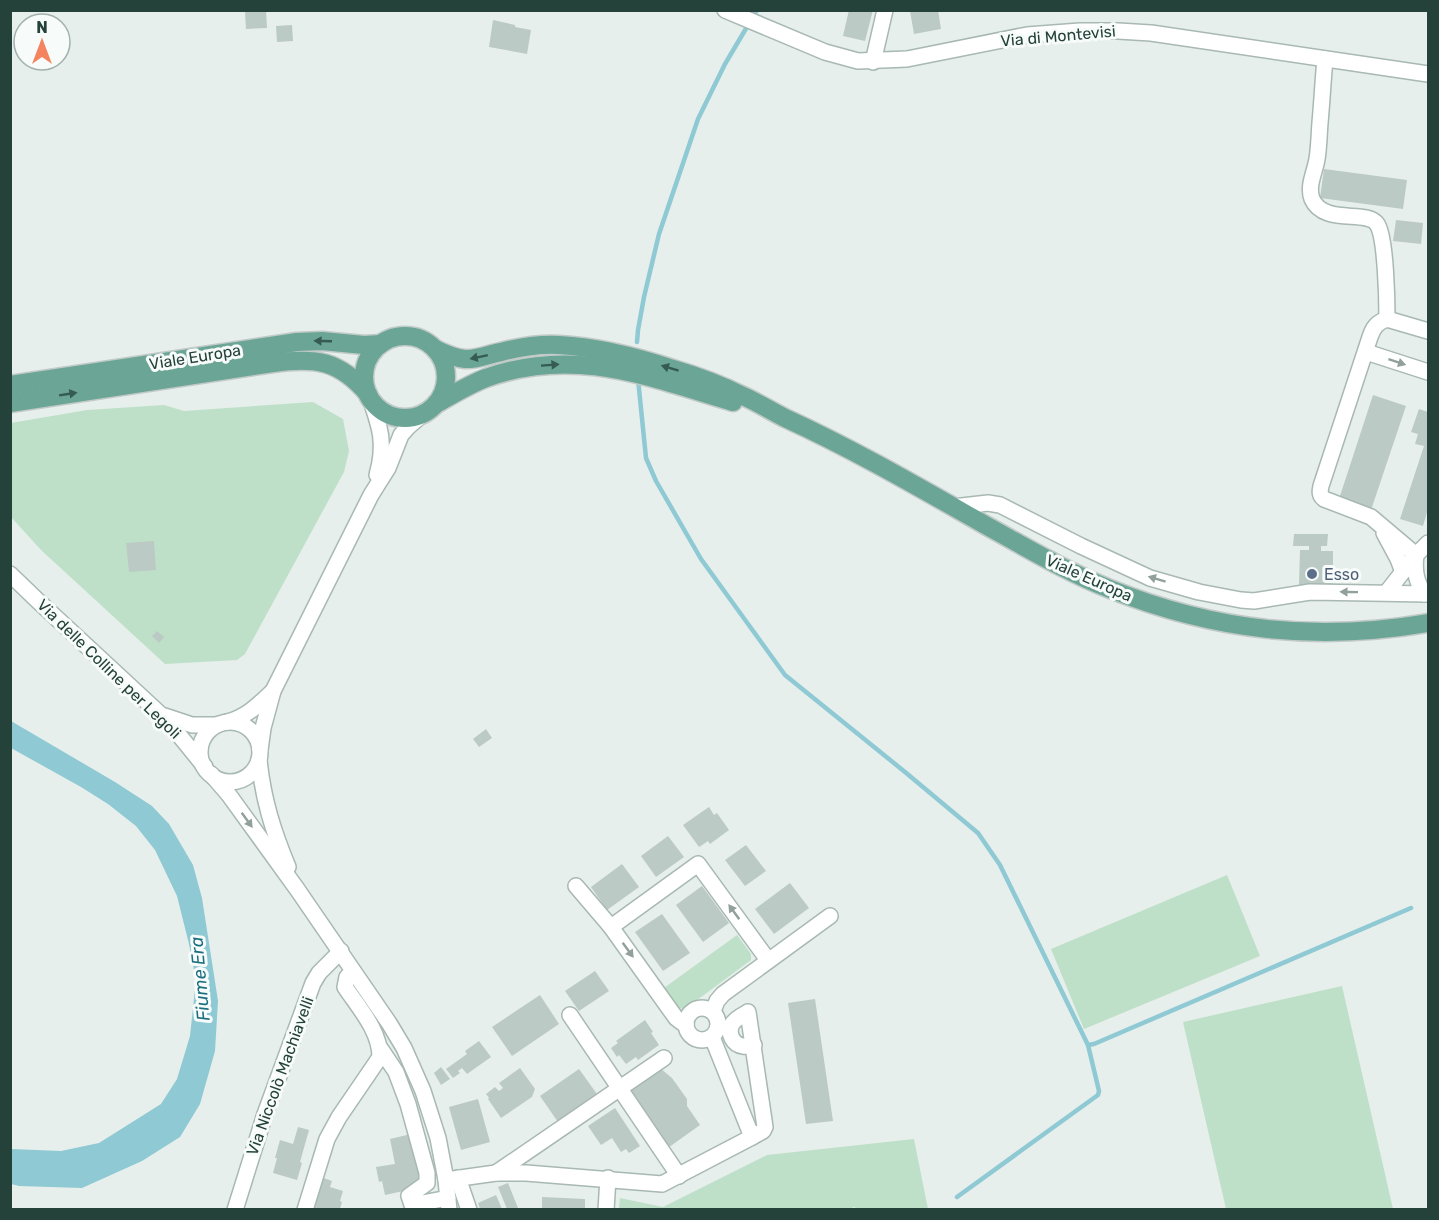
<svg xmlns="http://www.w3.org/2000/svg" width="1439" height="1220" font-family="Rubik,sans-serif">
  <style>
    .green { fill: #bfe0c8 }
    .water { fill: #8ec9d4 }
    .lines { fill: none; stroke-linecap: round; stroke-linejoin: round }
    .stream { stroke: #8ec9d4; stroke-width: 4.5 }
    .building { fill: #bbcac4 }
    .minor-casing { stroke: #a8b8b2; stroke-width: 18 }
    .major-casing { stroke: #c2cac8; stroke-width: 21 }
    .minor { stroke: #fff; stroke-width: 15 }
    .major { stroke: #6aa596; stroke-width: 18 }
    .oneway { fill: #365b51 }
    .oneway2 { fill: #92a09c }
    .service-dot { fill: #5c6f8a; stroke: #f7fbf9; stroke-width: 2 }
    .labels { text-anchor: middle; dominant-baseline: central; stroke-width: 6; stroke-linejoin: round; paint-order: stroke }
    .street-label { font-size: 16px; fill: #24423a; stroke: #f7fbf9 }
    .service-label { font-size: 16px; fill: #4e5e75; stroke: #f7fbf9; text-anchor: start }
    .water-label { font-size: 18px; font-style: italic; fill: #1c6f80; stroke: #f7fbf9 }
  </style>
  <rect width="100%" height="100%" fill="#e6efeb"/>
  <g class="green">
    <path d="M313 402 343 419 349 451 344 472 245 654 237 660 165 664 41 550 11 517V423L87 410 164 405 184 411Z"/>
    <path d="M1227 875 1260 956 1084 1029 1051 949Z"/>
    <path d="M737 935 751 954V960L685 1009 678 1008 664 988Z"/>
    <path d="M1342 986 1393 1209H1226L1183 1022Z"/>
    <path d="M914 1139 928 1209 859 1210 854 1207 847 1210 619 1209 620 1198 663 1207 767 1155Z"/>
  </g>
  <path class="water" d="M11 721 115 782 152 806 169 824 193 865 202 898 218 1001 215 1051 200 1104 180 1137 142 1161 82 1188 19 1186 11 1184V1149L61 1151 99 1143 161 1104 177 1079 190 1036 196 980 189 944 177 896 155 850 136 826 108 804 81 787 11 748Z"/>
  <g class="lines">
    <g class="stream">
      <path d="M637 342 638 330 644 297 659 234 698 119 725 64 757 10"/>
      <path d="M638 379 646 458 656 481 701 559 785 675 905 772 978 833 1000 865 1088 1045 1094 1044 1411 908"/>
      <path d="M957 1197 1098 1095 1099 1091 1088 1045"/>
    </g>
  </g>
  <g class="building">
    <path d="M266 10 267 28 246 29 245 11Z"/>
    <path d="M849 10H873L865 41 843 36Z"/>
    <path d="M914 10H938L941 29 914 34 910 11Z"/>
    <path d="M493 20 515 25V27L531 30 527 54 489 47Z"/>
    <path d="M292 25 293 41 277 42 276 26Z"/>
    <path d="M1324 169 1407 180 1403 209 1320 198Z"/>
    <path d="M1396 220 1423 223 1421 244 1393 241Z"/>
    <path d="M1373 395 1406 406 1371 510 1339 499Z"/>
    <path d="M1419 409 1428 412V509L1423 526 1400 519 1424 446 1415 444 1418 434 1411 432Z"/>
    <path d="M1294 534H1328L1327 546H1321V551H1333V585H1299L1300 550H1309V546H1293Z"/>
    <path d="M154 541 156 570 129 572 126 543Z"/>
    <path d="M157 631 164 637 159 643 152 636Z"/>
    <path d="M486 729 492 738 479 747 473 739Z"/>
    <path d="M709 807 714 815 717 813 729 830 710 844 708 841 699 847 683 825Z"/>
    <path d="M668 836 684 857 656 877 641 856Z"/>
    <path d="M746 845 766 871 745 886 725 860Z"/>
    <path d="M622 864 639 887 607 910 591 887Z"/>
    <path d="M790 883 809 908 774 934 755 909Z"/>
    <path d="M702 886 729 923 703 942 676 905Z"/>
    <path d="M662 914 690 953 663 971 635 932Z"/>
    <path d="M595 971 609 991 579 1011 565 991Z"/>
    <path d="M540 995 559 1024 512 1056 492 1027Z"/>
    <path d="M815 999 833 1121 806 1124 788 1003Z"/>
    <path d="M645 1020 653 1032 651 1033 659 1045 638 1060 636 1057 626 1064 619 1055 617 1057 611 1048 618 1043 616 1041Z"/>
    <path d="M479 1041 491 1057 467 1074 462 1068 458 1071 460 1073 453 1078 446 1069 467 1054 465 1051Z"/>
    <path d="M441 1067 450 1079 441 1085 434 1073Z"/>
    <path d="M520 1068 535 1089 532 1097 501 1118 488 1099 489 1098 486 1094 495 1087 499 1091 503 1088 499 1083Z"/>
    <path d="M579 1069 597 1094 558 1122 540 1096Z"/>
    <path d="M661 1069 672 1078 687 1099V1106L700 1125 665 1150 628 1092Z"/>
    <path d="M478 1099 490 1142 461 1150 449 1107Z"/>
    <path d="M615 1108 640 1146 629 1153 626 1149 621 1152 612 1138 601 1145 588 1126Z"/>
    <path d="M298 1127 309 1130 300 1162 302 1163 297 1180 273 1173 277 1158H275L280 1140 293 1144Z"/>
    <path d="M411 1134 422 1185 407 1188 408 1190 385 1195 382 1181 379 1182 376 1167 395 1164 390 1139Z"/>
    <path d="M321 1177 332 1181 330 1187 343 1191 340 1201 342 1202 340 1209H313L317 1197H315Z"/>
    <path d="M508 1183 518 1208 514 1209H507L498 1187Z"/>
    <path d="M496 1195 502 1209H480L478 1203Z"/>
    <path d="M542 1197 585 1199V1209H542Z"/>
  </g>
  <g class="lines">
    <g class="minor-casing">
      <g id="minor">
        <path d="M725 10 825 52 858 61 907 59 1027 35 1080 31H1118L1151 33 1428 74"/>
        <path d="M1325 59C1323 80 1322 101 1320 123 1319 135 1319 147 1317 159 1315 172 1307 186 1312 199 1324 226 1367 209 1377 224 1386 237 1387 302 1387 319"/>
        <path d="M873 62 885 10"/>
        <path d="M1366 352 1428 372"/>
        <path d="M370 398C380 427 386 444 377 475"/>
        <path d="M953 507 988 503 1000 505 1081 546 1150 578 1199 592 1241 600 1254 601 1310 592 1428 594"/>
        <path d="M1384 533 1398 559 1403 572"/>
        <path d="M10 574 38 601 159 713 175 730 205 767"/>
        <path d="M1387 592 1416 555 1428 543"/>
        <path d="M1424 594C1416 581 1414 570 1416 555L1371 517 1324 499C1319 495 1320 491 1321 486L1370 337C1373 328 1377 322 1387 319L1428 331"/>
        <path d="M165 716 192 725H217"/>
        <path d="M227 722C247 717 259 704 273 691"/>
        <circle cx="230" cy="752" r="30"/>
        <path d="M260 750 263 728 273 691 371 495 388 468 401 435 408 427 423 414"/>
        <path d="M259 760C263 799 273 831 288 867"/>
        <path d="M211 774 229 795 297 889 389 1023 404 1048 423 1091 438 1138 446 1180 449 1210"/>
        <path d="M576 886 611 927"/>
        <circle cx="702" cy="1024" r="16"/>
        <path d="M713 1011 717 1001 723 994 830 916"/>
        <path d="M570 1015 679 1176"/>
        <path d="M686 1024 681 1022 676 1018 611 927 698 864 768 960"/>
        <path d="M380 1048 396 1072 408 1104 427 1173V1183L409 1196 412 1205 448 1198"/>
        <path d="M752 1137 763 1131 765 1127 748 1012C743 1015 736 1018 732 1024 727 1033 733 1045 743 1046 747 1047 750 1046 754 1045"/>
        <path d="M496 1173 664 1058"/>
        <path d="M458 1178 469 1210"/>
        <path d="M446 1180 496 1173H526L662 1184 752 1137 712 1037"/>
        <path d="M235 1210 265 1114 313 983 319 973 341 951"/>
        <path d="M305 1210 327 1139 339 1117 380 1057C380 1031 359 1008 345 987L347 977 353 971"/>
        <path d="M606 1210 608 1178"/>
      </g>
    </g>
    <g class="major-casing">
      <g id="major">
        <circle cx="405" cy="377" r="41"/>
        <path d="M435 349C444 353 453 358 465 359 477 360 489 354 501 352 520 347 539 344 559 345 597 347 637 357 673 369 697 376 721 385 743 396 757 402 771 411 785 418 855 450 920 488 987 526 1027 548 1067 572 1110 589 1215 631 1317 642 1428 623"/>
        <path d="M10 385 297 342 322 341 364 345 381 344"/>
        <path d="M10 403 273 363C315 357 339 360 368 394"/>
        <path d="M436 404C452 395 468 385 486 378 575 346 648 377 733 402"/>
      </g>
    </g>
    <use href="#minor" class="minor"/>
    <use href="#major" class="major"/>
  </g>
  <defs><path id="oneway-solid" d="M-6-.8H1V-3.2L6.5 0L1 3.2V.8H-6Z" transform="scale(1.5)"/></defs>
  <g class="oneway">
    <use href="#oneway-solid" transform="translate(323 341) rotate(-178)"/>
    <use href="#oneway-solid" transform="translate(479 357) rotate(168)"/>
    <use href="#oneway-solid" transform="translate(550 365) rotate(-4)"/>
    <use href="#oneway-solid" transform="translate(670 368) rotate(-163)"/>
    <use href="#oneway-solid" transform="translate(68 394) rotate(-9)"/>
  </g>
  <g class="oneway2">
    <use href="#oneway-solid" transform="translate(1397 362) rotate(18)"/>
    <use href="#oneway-solid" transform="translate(1157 579) rotate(-163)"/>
    <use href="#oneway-solid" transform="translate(1349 592) rotate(-179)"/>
    <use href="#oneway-solid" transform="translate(247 820) rotate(54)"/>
    <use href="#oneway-solid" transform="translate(734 912) rotate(-126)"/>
    <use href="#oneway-solid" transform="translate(628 950) rotate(54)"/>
  </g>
  <circle class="service-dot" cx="1312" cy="574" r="6"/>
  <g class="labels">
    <g class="street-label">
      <text transform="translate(1058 36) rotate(-5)">Via di Montevisi</text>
      <text transform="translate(195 357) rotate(-9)">Viale Europa</text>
      <text transform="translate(1089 578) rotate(24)">Viale Europa</text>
      <text transform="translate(109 669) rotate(44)">Via delle Colline per Legoli</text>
      <text transform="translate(280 1076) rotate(-70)">Via Niccolò Machiavelli</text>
    </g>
    <g class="service-label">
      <text x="1324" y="574">Esso</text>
    </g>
    <g class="water-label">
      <text transform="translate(200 979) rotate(-95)">Fiume Era</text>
    </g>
  </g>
  <rect width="1439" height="1220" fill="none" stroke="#24423a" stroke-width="24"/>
  <g transform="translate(42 42)"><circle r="28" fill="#f7fbf9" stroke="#a3b1ad" stroke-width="1.5"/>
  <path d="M0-4.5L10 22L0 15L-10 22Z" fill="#f4845f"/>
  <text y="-9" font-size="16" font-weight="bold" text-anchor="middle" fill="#24423a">N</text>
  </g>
</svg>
